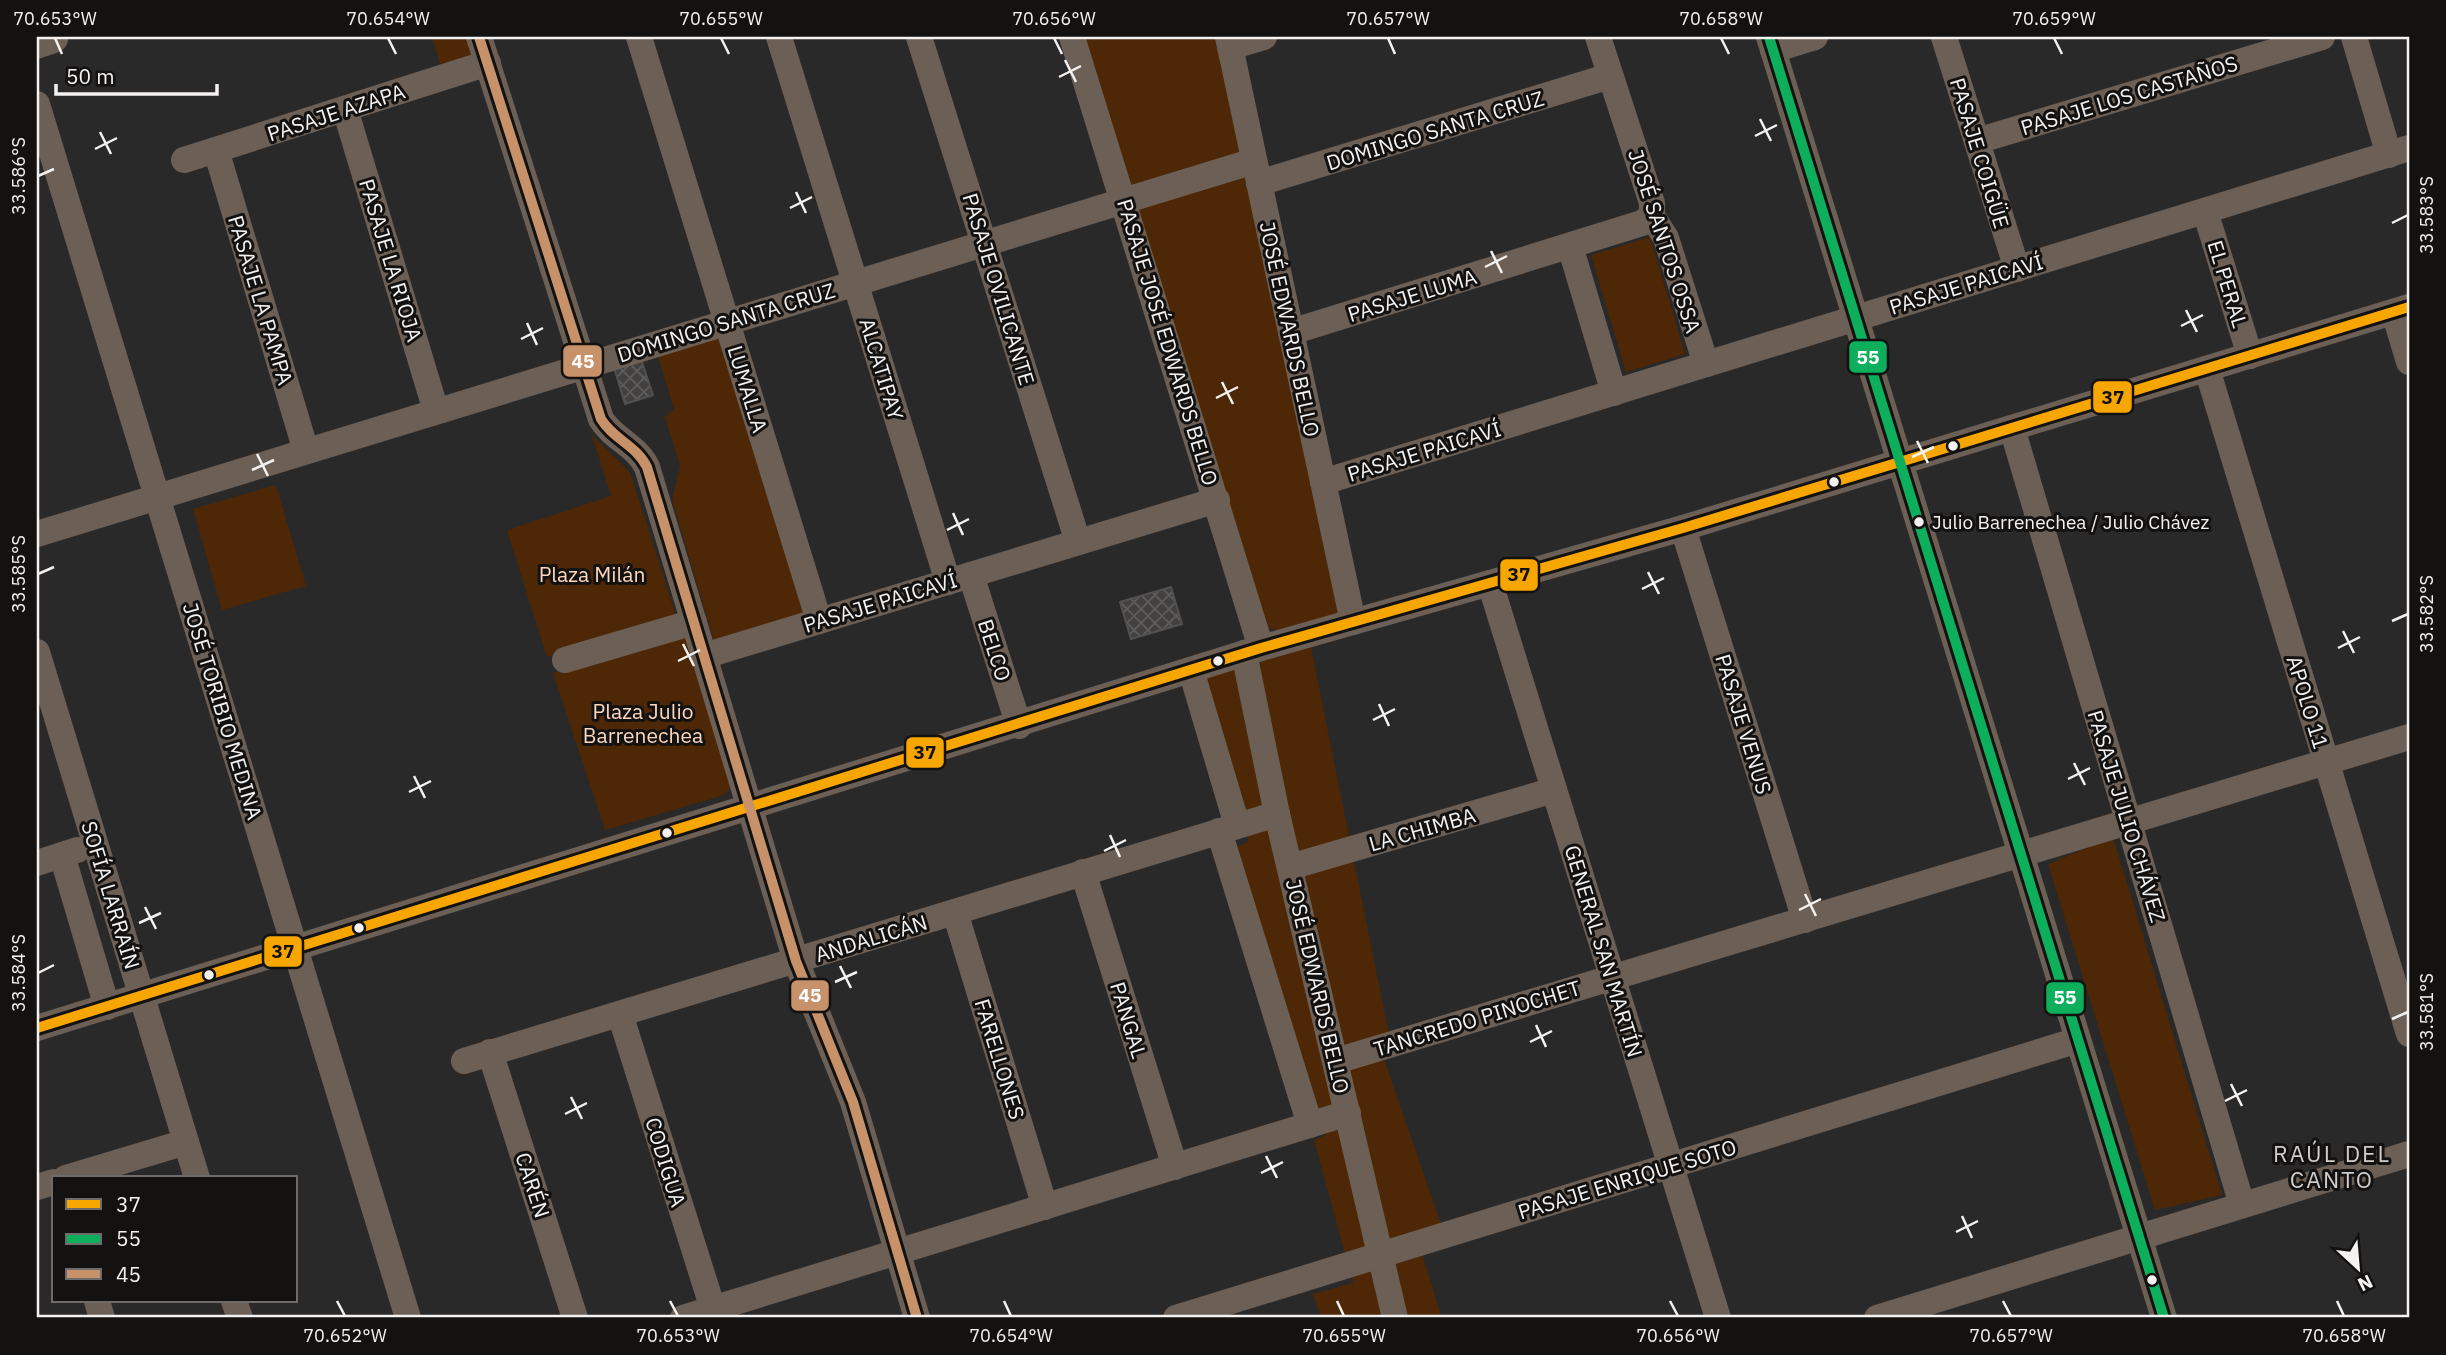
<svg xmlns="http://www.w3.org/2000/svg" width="2446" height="1355" font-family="'IBM Plex Sans',sans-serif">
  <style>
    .green { fill: #4d2706 }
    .building { fill: url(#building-cross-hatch); stroke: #525151; stroke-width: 2 }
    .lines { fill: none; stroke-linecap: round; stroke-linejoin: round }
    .minor { stroke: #6c5f55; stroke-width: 26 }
    .major { stroke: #6c5f54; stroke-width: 33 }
    .bus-1-casing { stroke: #131211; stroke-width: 16 }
    .bus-2-casing { stroke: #131211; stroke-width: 16 }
    .bus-3-casing { stroke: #131211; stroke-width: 16 }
    .bus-1 { stroke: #f7a600; stroke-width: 10 }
    .bus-2 { stroke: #0daf5c; stroke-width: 10 }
    .bus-3 { stroke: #c7916a; stroke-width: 10 }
    .ticks { fill: none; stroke: #f3f2f1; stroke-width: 2.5 }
    .bus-dot { fill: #f3f2f1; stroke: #131211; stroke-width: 2.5 }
    .labels { text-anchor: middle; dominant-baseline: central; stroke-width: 6; stroke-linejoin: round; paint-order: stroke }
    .bus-label { font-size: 19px; fill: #f3f2f1; stroke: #131211; text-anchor: start }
    .street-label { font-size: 21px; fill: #f3f2f1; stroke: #131211 }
    .park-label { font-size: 21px; fill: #fcd6bd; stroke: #131211 }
    .neighbourhood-label { font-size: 23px; letter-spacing: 2px; fill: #cfccca; stroke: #131211 }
    .line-badge { stroke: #131211; stroke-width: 2.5 }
    .badge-label { font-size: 19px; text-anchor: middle; font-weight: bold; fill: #fff }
    .pale-badge-label { font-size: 19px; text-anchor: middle; font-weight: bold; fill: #111 }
    .neatline { fill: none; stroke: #f3f2f1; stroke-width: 2.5 }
    .ticks-label { font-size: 18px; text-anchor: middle; fill: #f3f2f1 }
  </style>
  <defs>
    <pattern id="building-cross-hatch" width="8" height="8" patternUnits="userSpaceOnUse" patternTransform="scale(1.75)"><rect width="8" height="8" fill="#424140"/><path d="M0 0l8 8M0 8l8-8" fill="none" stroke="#5e5d5c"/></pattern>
  </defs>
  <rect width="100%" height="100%" fill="#2a2929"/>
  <g class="green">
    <path d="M432 37H466L473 60 442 70Z"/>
    <path d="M1076 37H1216L1344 612 1277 630 1264 626Z"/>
    <path d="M1650 237 1685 354 1626 372 1591 255Z"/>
    <path d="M725 332 809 613 714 641 672 499 680 466 665 417 674 409 657 353Z"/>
    <path d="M592 435 630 472 677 619 547 657 507 530 611 496Z"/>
    <path d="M276 485 306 586 222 610 193 509Z"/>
    <path d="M688 633 735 783 724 795 605 830 553 673Z"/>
    <path d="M1311 647 1389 1035 1377 1039 1441 1224 1415 1231 1442 1318H1321L1313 1294 1353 1283 1314 1140 1326 1135 1235 847 1249 842 1206 677Z"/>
    <path d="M2113 837 2222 1195 2155 1210 2048 864Z"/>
  </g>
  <g class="building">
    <path d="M641 359 653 395 625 404 614 367Z"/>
    <path d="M1171 587 1182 624 1131 639 1120 602Z"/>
  </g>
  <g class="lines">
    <g class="minor">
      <path d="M479 37 601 419C613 439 636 445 647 467L796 961 853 1102 917 1318"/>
      <path d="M639 37 819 621"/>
      <path d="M779 37 948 582"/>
      <path d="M919 37 1078 542"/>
      <path d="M1072 37 1261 648"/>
      <path d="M1228 37 1353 622"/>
      <path d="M1598 37 1652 203V216L1666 238 1706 364"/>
      <path d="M1769 37 2164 1318"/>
      <path d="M1944 37 2017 269"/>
      <path d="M2354 37 2389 155"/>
      <path d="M1230 47 1264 37"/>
      <path d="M1773 50 1815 37"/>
      <path d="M37 104 408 1318"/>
      <path d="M345 109 436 411"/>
      <path d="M1977 141 2322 37"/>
      <path d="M216 150 306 451"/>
      <path d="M184 160 488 63"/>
      <path d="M1259 183 1610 76"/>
      <path d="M2205 211 2250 356"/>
      <path d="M1570 246 1614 393"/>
      <path d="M2394 312 2409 362"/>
      <path d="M1291 332 1642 223 1652 216"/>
      <path d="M2207 369 2409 1034"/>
      <path d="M2012 428 2242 1205"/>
      <path d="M1323 482 2409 148"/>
      <path d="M1683 528 1805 920"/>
      <path d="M37 534 1254 161"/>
      <path d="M971 575 1019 726"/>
      <path d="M1490 583 1718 1318"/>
      <path d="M37 652 197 1178"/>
      <path d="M1244 653 1277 814 1395 1318"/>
      <path d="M704 656 1217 500"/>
      <path d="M565 660 694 622"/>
      <path d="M1191 670 1237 825"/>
      <path d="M1219 831 1310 1125"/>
      <path d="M62 855 107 1007"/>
      <path d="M37 863 77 850"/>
      <path d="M1290 867 1554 790"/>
      <path d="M1083 872 1175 1167"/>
      <path d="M955 912 1045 1207"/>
      <path d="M620 1014 713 1309"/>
      <path d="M37 1028 1261 648 1683 528 2409 307"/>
      <path d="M490 1052 575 1318"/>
      <path d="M464 1061 1277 814"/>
      <path d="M1336 1061 2409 737"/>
      <path d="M66 1178 186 1142"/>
      <path d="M37 1187 54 1182"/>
      <path d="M97 1301 102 1318"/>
      <path d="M234 1301 240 1318"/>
      <path d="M683 1318 1348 1113"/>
      <path d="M1176 1318 2078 1040"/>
      <path d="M1877 1318 2409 1154"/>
    </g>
    <path class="major" d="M37 42 52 37"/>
    <g class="bus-1-casing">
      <path id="bus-1" d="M37 1028 1261 648 1683 528 2409 307"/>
    </g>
    <g class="bus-2-casing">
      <path id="bus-2" d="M1769 37 2164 1318"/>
    </g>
    <g class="bus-3-casing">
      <path id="bus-3" d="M479 37 601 419C613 439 636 445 647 467L796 961 853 1102 917 1318"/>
    </g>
    <use href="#bus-1" class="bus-1"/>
    <use href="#bus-2" class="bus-2"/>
    <use href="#bus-3" class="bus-3"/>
  </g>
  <path class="ticks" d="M55 38 62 54M388 38 396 54M721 38 729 54M1054 38 1062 54M1388 38 1395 54M1721 38 1729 54M2054 38 2062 54M1065 60 1076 82M1059 77 1081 66M1760 119 1771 141M100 132 111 154M1755 136 1777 125M95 149 117 138M38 176 54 169M796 192 806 213M790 208 812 197M2392 223 2408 215M1491 251 1502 273M1485 267 1507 256M2186 310 2197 332M527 323 537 345M2181 326 2203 315M521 339 543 328M1222 382 1233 404M1216 398 1238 387M1917 441 1928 463M257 454 268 476M1912 457 1934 447M252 470 274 460M953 513 963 535M947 530 969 519M1648 572 1659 594M38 574 54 567M1642 589 1664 578M2392 621 2408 614M2343 631 2354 653M683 644 694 666M2338 648 2360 637M678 661 700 650M1379 704 1389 726M1373 720 1395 709M2074 763 2085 785M414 776 425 798M2068 779 2090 768M409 792 431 781M1110 835 1120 857M1104 851 1126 840M1805 894 1816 916M145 907 156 929M1799 910 1821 899M139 923 161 913M840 966 851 988M38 973 54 965M835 982 857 972M2392 1019 2408 1012M1536 1025 1546 1047M1530 1042 1552 1031M2231 1084 2242 1106M571 1097 582 1119M2225 1101 2247 1090M565 1114 587 1103M1266 1156 1277 1178M1261 1173 1283 1162M1962 1216 1972 1238M1956 1232 1978 1221M337 1301 345 1316M670 1301 678 1316M1004 1301 1011 1316M1337 1301 1344 1316M1670 1301 1678 1316M2003 1301 2011 1316M2337 1301 2344 1316"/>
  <g class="bus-dot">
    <circle cx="1953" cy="446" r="6"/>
    <circle cx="1834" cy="482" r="6"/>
    <circle cx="1919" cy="522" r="6"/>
    <circle cx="1218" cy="661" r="6"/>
    <circle cx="667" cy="833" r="6"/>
    <circle cx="359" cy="928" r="6"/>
    <circle cx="209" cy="975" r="6"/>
    <circle cx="2152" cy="1280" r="6"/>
  </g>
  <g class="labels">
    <g class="bus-label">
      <text x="1932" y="522">Julio Barrenechea / Julio Chávez</text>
    </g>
    <g class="street-label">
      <text transform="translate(2129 95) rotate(-17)">PASAJE LOS CASTAÑOS</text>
      <text transform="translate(336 112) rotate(-18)">PASAJE AZAPA</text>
      <text transform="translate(1435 130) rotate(-17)">DOMINGO SANTA CRUZ</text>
      <text transform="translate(1980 153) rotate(73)">PASAJE COIGÜE</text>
      <text transform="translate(1665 241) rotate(72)">JOSÉ SANTOS OSSA</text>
      <text transform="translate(391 260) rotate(73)">PASAJE LA RIOJA</text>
      <text transform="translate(1966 284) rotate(-17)">PASAJE PAICAVÍ</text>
      <text transform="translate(2228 284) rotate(73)">EL PERAL</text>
      <text transform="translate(999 289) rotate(73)">PASAJE OVILICANTE</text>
      <text transform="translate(1412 295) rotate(-17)">PASAJE LUMA</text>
      <text transform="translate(261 300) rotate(73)">PASAJE LA PAMPA</text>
      <text transform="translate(726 322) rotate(-17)">DOMINGO SANTA CRUZ</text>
      <text transform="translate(1290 329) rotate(78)">JOSÉ EDWARDS BELLO</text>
      <text transform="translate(1168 342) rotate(73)">PASAJE JOSÉ EDWARDS BELLO</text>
      <text transform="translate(882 369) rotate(73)">ALCATIPAY</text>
      <text transform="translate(748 389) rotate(73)">LUMALLA</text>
      <text transform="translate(1424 451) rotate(-17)">PASAJE PAICAVÍ</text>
      <text transform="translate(880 602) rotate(-17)">PASAJE PAICAVÍ</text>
      <text transform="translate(995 650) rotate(72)">BELCO</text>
      <text transform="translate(2308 702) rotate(73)">APOLO 11</text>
      <text transform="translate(223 711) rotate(73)">JOSÉ TORIBIO MEDINA</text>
      <text transform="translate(1744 724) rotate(73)">PASAJE VENUS</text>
      <text transform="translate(2127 816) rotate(73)">PASAJE JULIO CHÁVEZ</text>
      <text transform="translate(1422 829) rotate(-16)">LA CHIMBA</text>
      <text transform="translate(111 895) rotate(73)">SOFÍA LARRAÍN</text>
      <text transform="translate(871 938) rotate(-17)">ANDALICÁN</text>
      <text transform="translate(1604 951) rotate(73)">GENERAL SAN MARTÍN</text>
      <text transform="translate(1318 986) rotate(77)">JOSÉ EDWARDS BELLO</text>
      <text transform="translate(1477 1018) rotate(-17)">TANCREDO PINOCHET</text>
      <text transform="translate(1129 1020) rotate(73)">PANGAL</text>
      <text transform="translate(1000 1059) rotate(73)">FARELLONES</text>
      <text transform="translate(666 1162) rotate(73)">CODIGUA</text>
      <text transform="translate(1627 1179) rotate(-17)">PASAJE ENRIQUE SOTO</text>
      <text transform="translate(533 1185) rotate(72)">CARÉN</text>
    </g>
    <g class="park-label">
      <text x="592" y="574">Plaza Milán</text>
      <text x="643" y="711">Plaza Julio<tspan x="643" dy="24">Barrenechea</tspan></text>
    </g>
    <g class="neighbourhood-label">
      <text x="2332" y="1153">RAÚL DEL<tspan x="2332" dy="26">CANTO</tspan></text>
    </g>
  </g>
  <g class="line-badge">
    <rect x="1848" y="340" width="40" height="34" rx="7" fill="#0daf5c"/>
    <rect x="562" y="344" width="41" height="34" rx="7" fill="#c7916a"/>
    <rect x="2092" y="380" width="41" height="34" rx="7" fill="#f7a600"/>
    <rect x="1499" y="558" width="40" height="34" rx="7" fill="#f7a600"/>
    <rect x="905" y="736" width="40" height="33" rx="7" fill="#f7a600"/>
    <rect x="263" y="935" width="40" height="33" rx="7" fill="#f7a600"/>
    <rect x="790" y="979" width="40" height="33" rx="7" fill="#c7916a"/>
    <rect x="2045" y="981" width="40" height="34" rx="7" fill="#0daf5c"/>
  </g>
  <g class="badge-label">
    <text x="1868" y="364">55</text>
    <text x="583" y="368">45</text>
    <text x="810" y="1002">45</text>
    <text x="2065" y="1004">55</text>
  </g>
  <g class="pale-badge-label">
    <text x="2113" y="404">37</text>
    <text x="1519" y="581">37</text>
    <text x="925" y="759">37</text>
    <text x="283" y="958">37</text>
  </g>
  <rect width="2446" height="1355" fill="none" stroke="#131211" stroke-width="77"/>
  <rect x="52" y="1176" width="245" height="126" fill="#131211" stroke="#6d6c6b" stroke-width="2"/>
  <rect x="66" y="1199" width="35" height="10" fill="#f7a600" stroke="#6d6c6b" stroke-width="2"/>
  <text x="116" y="1212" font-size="21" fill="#f3f2f1">37</text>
  <rect x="66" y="1234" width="35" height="10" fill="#0daf5c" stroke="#6d6c6b" stroke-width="2"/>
  <text x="116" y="1246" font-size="21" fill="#f3f2f1">55</text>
  <rect x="66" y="1269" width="35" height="10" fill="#c7916a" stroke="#6d6c6b" stroke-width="2"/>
  <text x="116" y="1282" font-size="21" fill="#f3f2f1">45</text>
  <g transform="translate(2358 1268) rotate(154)" stroke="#131211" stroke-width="5" paint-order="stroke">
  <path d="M0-5L12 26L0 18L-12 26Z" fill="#f3f2f1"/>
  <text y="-10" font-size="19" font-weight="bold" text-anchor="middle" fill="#f3f2f1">N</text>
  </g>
  <path d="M56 84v10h161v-10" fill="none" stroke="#f3f2f1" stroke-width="3.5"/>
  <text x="66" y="84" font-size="21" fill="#f3f2f1" stroke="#131211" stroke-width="5" paint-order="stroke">50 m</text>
  <rect x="38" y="38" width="2370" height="1278" class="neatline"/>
  <g class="ticks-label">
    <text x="55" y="25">70.653°W</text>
    <text x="388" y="25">70.654°W</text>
    <text x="721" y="25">70.655°W</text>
    <text x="1054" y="25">70.656°W</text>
    <text x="1388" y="25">70.657°W</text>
    <text x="1721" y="25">70.658°W</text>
    <text x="2054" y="25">70.659°W</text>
    <text transform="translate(19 176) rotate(-90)" y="6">33.586°S</text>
    <text transform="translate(2427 215) rotate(-90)" y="6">33.583°S</text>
    <text transform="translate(19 574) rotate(-90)" y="6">33.585°S</text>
    <text transform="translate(2427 614) rotate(-90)" y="6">33.582°S</text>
    <text transform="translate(19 973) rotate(-90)" y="6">33.584°S</text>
    <text transform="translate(2427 1012) rotate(-90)" y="6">33.581°S</text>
    <text x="345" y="1342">70.652°W</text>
    <text x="678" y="1342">70.653°W</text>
    <text x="1011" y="1342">70.654°W</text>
    <text x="1344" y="1342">70.655°W</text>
    <text x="1678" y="1342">70.656°W</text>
    <text x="2011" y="1342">70.657°W</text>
    <text x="2344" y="1342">70.658°W</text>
  </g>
</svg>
